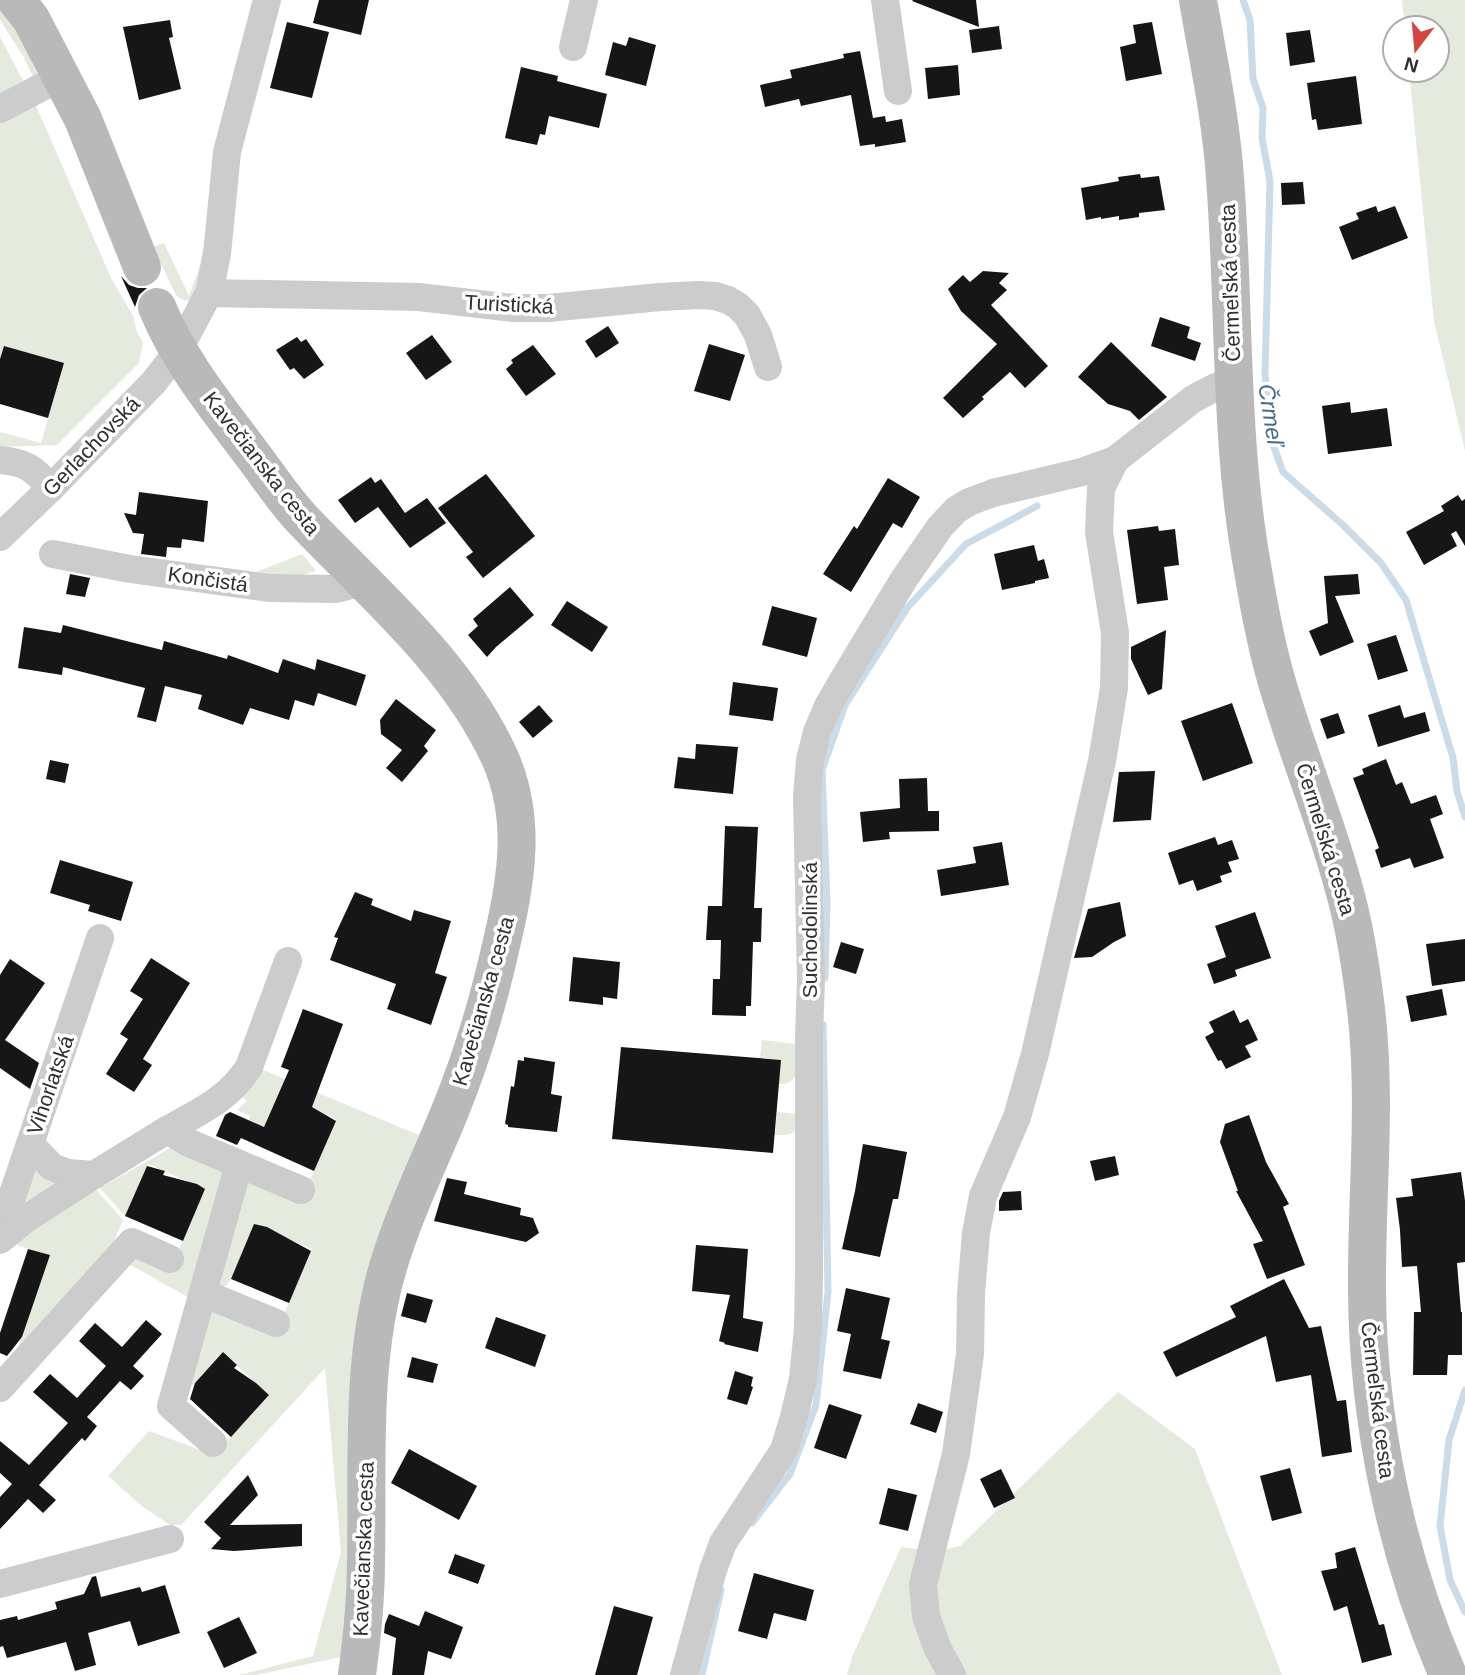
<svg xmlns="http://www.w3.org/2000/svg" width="1465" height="1675" font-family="Arial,sans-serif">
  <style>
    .green { fill: #e4eade }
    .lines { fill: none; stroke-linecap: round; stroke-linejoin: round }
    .stream { stroke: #ccdbe8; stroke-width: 7 }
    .building { fill: #161616 }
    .street { stroke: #ccc; stroke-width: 28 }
    .secondary { stroke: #b9b9b9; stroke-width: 38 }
    .labels { text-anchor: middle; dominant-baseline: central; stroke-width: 7; stroke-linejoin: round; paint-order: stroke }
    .street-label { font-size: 21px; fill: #2f2f2f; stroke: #fff }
    .water-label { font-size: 23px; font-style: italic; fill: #456988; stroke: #fff }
  </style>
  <rect width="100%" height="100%" fill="#fff"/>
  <g class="green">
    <path d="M1402 0H1465V451L1434 321 1409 70H1437V28H1405Z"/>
    <path d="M0 3 11 18 37 72 34 79 23 56 0 20Z"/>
    <path d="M0 37 27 88 0 104Z"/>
    <path d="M34 101 111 278 133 316 137 332 143 342 139 363 57 445 0 447V432L41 443 64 364 4 346 0 359V115Z"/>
    <path d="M164 243 189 296 200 266 203 249H209L206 274 190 301 183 300 176 295 153 247Z"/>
    <path d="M302 554 316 571 290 578 251 574Z"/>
    <path d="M762 1040 797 1044C796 1061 803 1085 779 1084L760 1058Z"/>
    <path d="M256 1067 421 1136 351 1565 341 1657 256 1675H239L313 1656 341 1552 325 1368 181 1525H170L143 1507 108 1476 149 1431 214 1455 269 1395 223 1353 184 1394 211 1309 276 1333 312 1249 254 1224 231 1279 226 1286H219L244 1181 301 1201 336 1119 279 1093 264 1127 249 1120 250 1116 237 1110 247 1101 238 1091Z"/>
    <path d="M777 1112 797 1114C796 1134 795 1135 775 1135Z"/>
    <path d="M174 1146 219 1167 224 1177 193 1300 129 1264 134 1257 170 1270 205 1189 148 1164 125 1216 100 1188Z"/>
    <path d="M35 1161 64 1177 21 1212Z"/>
    <path d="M92 1185 123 1220 111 1248 99 1268 0 1377 1 1367 5 1368 9 1357 15 1358 49 1256 17 1245C35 1216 63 1202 92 1185Z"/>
    <path d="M1118 1392 1195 1449 1282 1675H847L852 1657 901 1547 935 1551 960 1546Z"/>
  </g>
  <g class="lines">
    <g class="stream">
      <path d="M1243 0 1250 20 1253 79 1263 108 1262 138 1270 181 1265 373 1271 439 1283 472 1344 526 1381 563 1406 600 1453 758 1457 791 1465 817"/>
      <path d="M825 978 827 902 822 770 845 705 907 608 966 544 1037 506"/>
      <path d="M1465 1390 1449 1440 1440 1526 1450 1580 1465 1612"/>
      <path d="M752 1523 790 1474 816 1405 828 1292 823 1025"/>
      <path d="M702 1675 721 1590"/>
    </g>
  </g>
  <g class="building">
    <path d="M319 0H369L361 35 313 23Z"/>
    <path d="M913 0H976L979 27 912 1Z"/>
    <path d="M170 20 173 37 169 38 181 89 139 100 123 27Z"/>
    <path d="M287 22 329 32 312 98 270 88Z"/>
    <path d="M1152 22 1162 74 1126 81 1120 47 1136 43 1133 25Z"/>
    <path d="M999 26 1002 49 972 53 969 30Z"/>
    <path d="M1310 30 1315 62 1290 66 1286 33Z"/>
    <path d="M629 37 656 45 646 86 605 75 613 42 626 46Z"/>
    <path d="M860 51 873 118 885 116 886 122 902 119 906 142 875 147V144L860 146 851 95 801 106 799 99 765 107 760 85 792 78 790 70 844 58 843 54Z"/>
    <path d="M958 65 960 95 928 99 925 68Z"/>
    <path d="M521 67 558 76 557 81 607 94 599 128 549 116 545 135 540 134 537 145 505 138Z"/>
    <path d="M1356 76 1362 124 1318 130 1316 119 1312 120 1307 83Z"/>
    <path d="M1140 174 1141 178 1159 176 1165 210 1139 213V217L1119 220V216L1101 219V217L1086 220 1081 188 1119 181 1118 177Z"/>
    <path d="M1303 182 1305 204 1282 205 1281 183Z"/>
    <path d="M1376 206 1378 212 1395 206 1408 238 1352 260 1339 227 1359 219 1356 213Z"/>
    <path d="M983 271 1009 273 999 283 1007 290 991 305 1048 366 1025 388 1010 372 982 397 984 399 963 418 943 398 997 344 961 311 948 289 963 275 970 282Z"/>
    <path d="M121 276 129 285 138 288H147L139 295 135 307Z"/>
    <path d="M1160 317 1190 327 1187 338 1201 343 1195 361 1151 346Z"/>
    <path d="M608 326 619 343 596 358 585 341Z"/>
    <path d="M432 335 452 362 426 380 406 353Z"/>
    <path d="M297 337 301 342 306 339 324 365 304 379 294 368 290 370 276 350Z"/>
    <path d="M1111 342 1167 397 1139 420 1130 411 1108 404 1078 377Z"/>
    <path d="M709 344 745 355 730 401 694 391Z"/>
    <path d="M533 345 556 374 526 396 506 369 513 363 511 360Z"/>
    <path d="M4 346 64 363 48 418 0 404V359Z"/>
    <path d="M1350 402 1351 413 1387 408 1392 446 1328 454 1322 406Z"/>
    <path d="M486 474 535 536 483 578 466 557 473 552 438 508Z"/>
    <path d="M371 477 375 483 381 479 405 513 427 498 446 523 410 548 378 507 355 523 338 500Z"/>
    <path d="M888 478 920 497 902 528 893 523 851 592 823 574 854 526 857 529Z"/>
    <path d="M139 492 208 501 204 542 182 539 181 548 167 547 166 557 141 554 144 534 133 533 124 513 136 515Z"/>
    <path d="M1458 495 1462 501 1465 499V546L1456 531 1451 534 1457 546 1424 565 1406 532 1444 511 1441 506Z"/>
    <path d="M1158 526 1159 531 1175 529 1179 565 1164 567 1168 600 1137 604 1127 530Z"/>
    <path d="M1034 545 1038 561 1044 559 1049 578 1035 581V583L1002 590 994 554Z"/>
    <path d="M70 574 90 578 85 597 66 594Z"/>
    <path d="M1358 574 1360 594 1335 596 1354 642 1320 656 1309 631 1328 623 1324 576Z"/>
    <path d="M510 587 534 615 496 647 487 657 468 635 478 626 473 619Z"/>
    <path d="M567 601 608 627 592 652 551 625Z"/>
    <path d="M772 606 817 618 807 657 762 645Z"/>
    <path d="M63 625 162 650 164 641 227 659 228 655 278 673 283 659 315 670 317 659 366 675 356 706 318 693 314 706 295 700 289 720 250 708 243 725 198 709 202 695 165 686 156 722 137 717 145 688 63 667 62 675 18 668 24 627 61 633Z"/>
    <path d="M1166 630 1162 689 1148 695 1131 659V647Z"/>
    <path d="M1396 635 1408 671 1378 680 1367 644Z"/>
    <path d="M733 682 778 688 773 721 729 715Z"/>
    <path d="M396 699 436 730 424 746 428 751 402 782 386 768 402 750 381 734 380 720Z"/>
    <path d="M1232 703 1253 763 1203 781 1181 721Z"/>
    <path d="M539 705 553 721 533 738 519 722Z"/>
    <path d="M1400 705 1404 718 1425 712 1430 731 1378 747 1368 715Z"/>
    <path d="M1338 713 1345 733 1327 739 1320 719Z"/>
    <path d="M696 744 738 747 733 794 674 788 678 757 695 759Z"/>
    <path d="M1386 759 1396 785 1402 782 1411 804 1436 795 1443 814 1430 819 1444 858 1414 868 1410 858 1381 868 1375 850 1379 848 1353 778 1364 774 1362 769Z"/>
    <path d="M50 760 69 764 65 783 46 779Z"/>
    <path d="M1155 771 1151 820 1113 822 1119 772Z"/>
    <path d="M927 778 928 811H939V831L889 832 890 839 863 842 860 812 900 808 899 779Z"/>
    <path d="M725 826 758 827 754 908H762L761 942H753L751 1006H746V1016L712 1015 713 979H720L721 940H706L708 906H722Z"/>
    <path d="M1215 837 1218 845 1232 840 1239 859 1228 862 1232 872 1220 876 1222 882 1197 891 1193 880 1179 885 1168 853Z"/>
    <path d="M1002 842 1009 885 941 896 937 870 976 863 973 847Z"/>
    <path d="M60 860 133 882 121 921 88 911 90 905 50 893Z"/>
    <path d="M355 892 373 899 371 905 411 921 414 910 451 921 435 973 447 977 431 1025 387 1009 396 984 330 960 338 938 334 937Z"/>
    <path d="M1120 902 1126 936 1114 942 1092 957 1074 958 1088 909Z"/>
    <path d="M1255 912 1271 958 1235 970 1237 976 1214 984 1207 964 1226 957 1215 926Z"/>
    <path d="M1465 939V981L1432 986 1426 944Z"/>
    <path d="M841 942 864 949 856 974 833 967Z"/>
    <path d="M573 957 620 962 617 999 603 997V1005L569 1001Z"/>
    <path d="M151 958 190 983 143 1059 152 1065 134 1092 106 1074 128 1039 120 1034 143 999 130 991Z"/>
    <path d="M10 959 45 983 5 1040 39 1063 30 1089 0 1068V975Z"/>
    <path d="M1442 989 1447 1015 1411 1022 1406 996Z"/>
    <path d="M303 1009 343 1024 312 1107 336 1121 314 1171 241 1138 237 1145 216 1136 225 1115 230 1112 264 1127 289 1070 281 1067Z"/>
    <path d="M1234 1010 1240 1023 1248 1019 1258 1040 1245 1046 1251 1057 1226 1069 1221 1060 1218 1061 1205 1037 1214 1032 1209 1022Z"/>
    <path d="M621 1047 781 1060 773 1153 612 1139Z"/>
    <path d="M524 1057 555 1062 551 1094 562 1096 557 1132 508 1127V1125L505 1124 511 1086 514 1087 518 1060 524 1061Z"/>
    <path d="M1249 1115 1266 1162 1289 1204 1283 1207 1305 1265 1267 1279 1253 1244 1263 1241 1236 1191H1238L1220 1142 1225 1124Z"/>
    <path d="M863 1144 907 1152 898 1199H893L880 1257 842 1249 855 1191Z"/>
    <path d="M1115 1156 1119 1175 1095 1181 1090 1161Z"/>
    <path d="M147 1166 165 1171 163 1175 197 1184 205 1189 183 1241 125 1216Z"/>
    <path d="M1461 1172 1465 1201V1262L1457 1263 1461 1312H1462V1355H1448L1447 1375H1413L1414 1312H1421L1417 1266 1402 1267 1400 1230 1396 1198 1413 1196 1411 1179Z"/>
    <path d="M447 1178 467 1182 464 1194 521 1208 520 1215 533 1218 539 1233 526 1242 434 1221Z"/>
    <path d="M1021 1191 1022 1210 999 1211V1201L1003 1192Z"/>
    <path d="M254 1224 267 1227 311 1251 289 1303 231 1279Z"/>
    <path d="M696 1245 748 1249 743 1318 763 1322 758 1352 724 1344 725 1343 719 1341 730 1295 692 1291Z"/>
    <path d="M28 1249 50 1255 22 1337 7 1356 0 1353V1333Z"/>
    <path d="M1284 1279 1309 1328 1321 1326 1337 1401 1346 1400 1352 1452 1322 1457 1311 1375 1276 1382 1266 1336 1176 1377 1163 1352 1236 1317 1230 1306Z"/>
    <path d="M846 1288 890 1298 881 1339 890 1341 881 1379 843 1371 851 1334 837 1331Z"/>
    <path d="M407 1293 433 1300 426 1323 401 1316Z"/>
    <path d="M496 1317 546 1335 535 1367 485 1348Z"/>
    <path d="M146 1320 162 1334 133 1366 144 1376 131 1390 120 1381 87 1417 97 1426 85 1441 82 1438 39 1485 56 1500 43 1513 28 1499 0 1529V1497L12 1484 0 1473V1441L29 1465 68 1423 33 1392 50 1374 77 1398 106 1366 79 1341 95 1323 122 1347Z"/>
    <path d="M223 1352 237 1365 234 1368 256 1383 269 1395 231 1437 190 1399 195 1383Z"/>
    <path d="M412 1357 438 1364 433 1383 407 1377Z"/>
    <path d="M735 1371 753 1377 751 1386 753 1387 747 1405 727 1399Z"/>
    <path d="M918 1403 943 1412 936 1433 910 1424Z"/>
    <path d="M829 1404 862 1415 846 1459 814 1448Z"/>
    <path d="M409 1449 477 1486 459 1520 391 1483Z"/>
    <path d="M1290 1468 1302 1513 1272 1521 1260 1476Z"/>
    <path d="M1001 1469 1015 1498 994 1508 980 1479Z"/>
    <path d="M248 1475 258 1495 230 1525 302 1524V1546L234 1551 211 1549 221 1538 204 1522Z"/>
    <path d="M888 1488 917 1495 908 1531 879 1524Z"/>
    <path d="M1355 1547 1379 1625 1384 1624 1392 1655 1362 1663 1347 1606 1334 1611 1321 1571 1337 1568 1335 1553Z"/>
    <path d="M455 1554 485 1565 478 1584 448 1573Z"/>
    <path d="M754 1573 814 1590 806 1621 774 1613 767 1639 738 1631Z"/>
    <path d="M96 1576 101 1597 140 1587 142 1592 165 1585 180 1633 138 1646 130 1621 88 1633 96 1665 75 1671 66 1642 7 1658 3 1646 0 1647V1620L17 1616 18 1620 57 1609 55 1602 84 1594 92 1577Z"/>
    <path d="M614 1606 653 1617 637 1675H595Z"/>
    <path d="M425 1611 463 1627 451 1659 428 1651 424 1675H392L396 1638 384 1633 385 1624 389 1614 419 1626Z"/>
    <path d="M239 1617 257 1653 224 1668 207 1632Z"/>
  </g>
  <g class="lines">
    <g class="street">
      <path d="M885 0 898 91"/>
      <path d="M573 47 584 0"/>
      <path d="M0 109 61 77"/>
      <path d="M209 293 419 297 514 308H549L660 297 699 295 715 296 728 300 738 306 747 315 758 335 768 367"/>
      <path d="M0 460C27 463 33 468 51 488"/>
      <path d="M0 537 51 488 154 382 178 351 209 293 217 254 227 152 267 0"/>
      <path d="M53 554 130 569 269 588 336 589 363 582"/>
      <path d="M167 1130C200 1111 228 1100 249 1067L288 961"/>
      <path d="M30 1144 52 1167 68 1173 94 1175 167 1130 187 1142 239 1164 171 1406 213 1443"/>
      <path d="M239 1164 301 1190"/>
      <path d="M0 1232 100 938"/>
      <path d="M0 1240 27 1218 94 1175"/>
      <path d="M203 1293 276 1323"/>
      <path d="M0 1388 132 1242 170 1259"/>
      <path d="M0 1584 170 1539"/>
      <path d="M684 1675 713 1570 723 1543 784 1450 794 1417 803 1379 808 1328 809 1274V1037L811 979 807 797 810 760 817 732 828 706 843 680 904 579 940 527 956 510 969 502 993 493 1082 472 1115 460 1193 399 1216 387 1233 382"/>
      <path d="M952 1675 937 1647 926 1616 923 1584 956 1454 970 1354 971 1294 976 1233 983 1196 1017 1117 1035 1054 1102 761 1114 688 1115 633 1099 532 1101 489 1115 460"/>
    </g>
    <g class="secondary">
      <path d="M16 0 31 19 83 119 142 267"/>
      <path d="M1198 0C1208 59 1221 118 1225 178 1235 309 1229 441 1253 571 1259 607 1266 644 1276 679 1298 756 1330 830 1349 908 1357 941 1362 976 1366 1009 1377 1103 1366 1198 1367 1292 1368 1421 1396 1556 1448 1675"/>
      <path d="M157 307C179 361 216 406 251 453 268 475 283 499 302 519 373 594 457 663 500 758 526 817 517 877 503 937 490 996 473 1055 450 1111 429 1163 404 1213 388 1267 360 1362 368 1463 366 1561 366 1599 362 1638 357 1675"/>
    </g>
  </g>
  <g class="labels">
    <g class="street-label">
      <text transform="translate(1230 283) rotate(-92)">Čermeľská cesta</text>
      <text transform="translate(509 304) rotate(3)">Turistická</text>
      <text transform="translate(91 446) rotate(-46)">Gerlachovská</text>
      <text transform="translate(262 463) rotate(52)">Kavečianska cesta</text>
      <text transform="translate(208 579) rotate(8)">Končistá</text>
      <text transform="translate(1326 839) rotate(73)">Čermeľská cesta</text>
      <text transform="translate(809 930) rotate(-90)">Suchodolinská</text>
      <text transform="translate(483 1001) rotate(-74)">Kavečianska cesta</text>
      <text transform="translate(50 1085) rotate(-71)">Vihorlatská</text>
      <text transform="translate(1378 1400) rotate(83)">Čermeľská cesta</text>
      <text transform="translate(363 1549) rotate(-88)">Kavečianska cesta</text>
    </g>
    <g class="water-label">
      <text transform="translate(1271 415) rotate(81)">Črmeľ</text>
    </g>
  </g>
  <g transform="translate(1416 49) rotate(196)"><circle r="33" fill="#ffffff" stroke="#acacac" stroke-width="2"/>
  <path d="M0-5L12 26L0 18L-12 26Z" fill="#d34543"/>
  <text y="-10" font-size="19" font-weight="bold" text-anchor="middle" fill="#2f2f2f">N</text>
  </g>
</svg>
